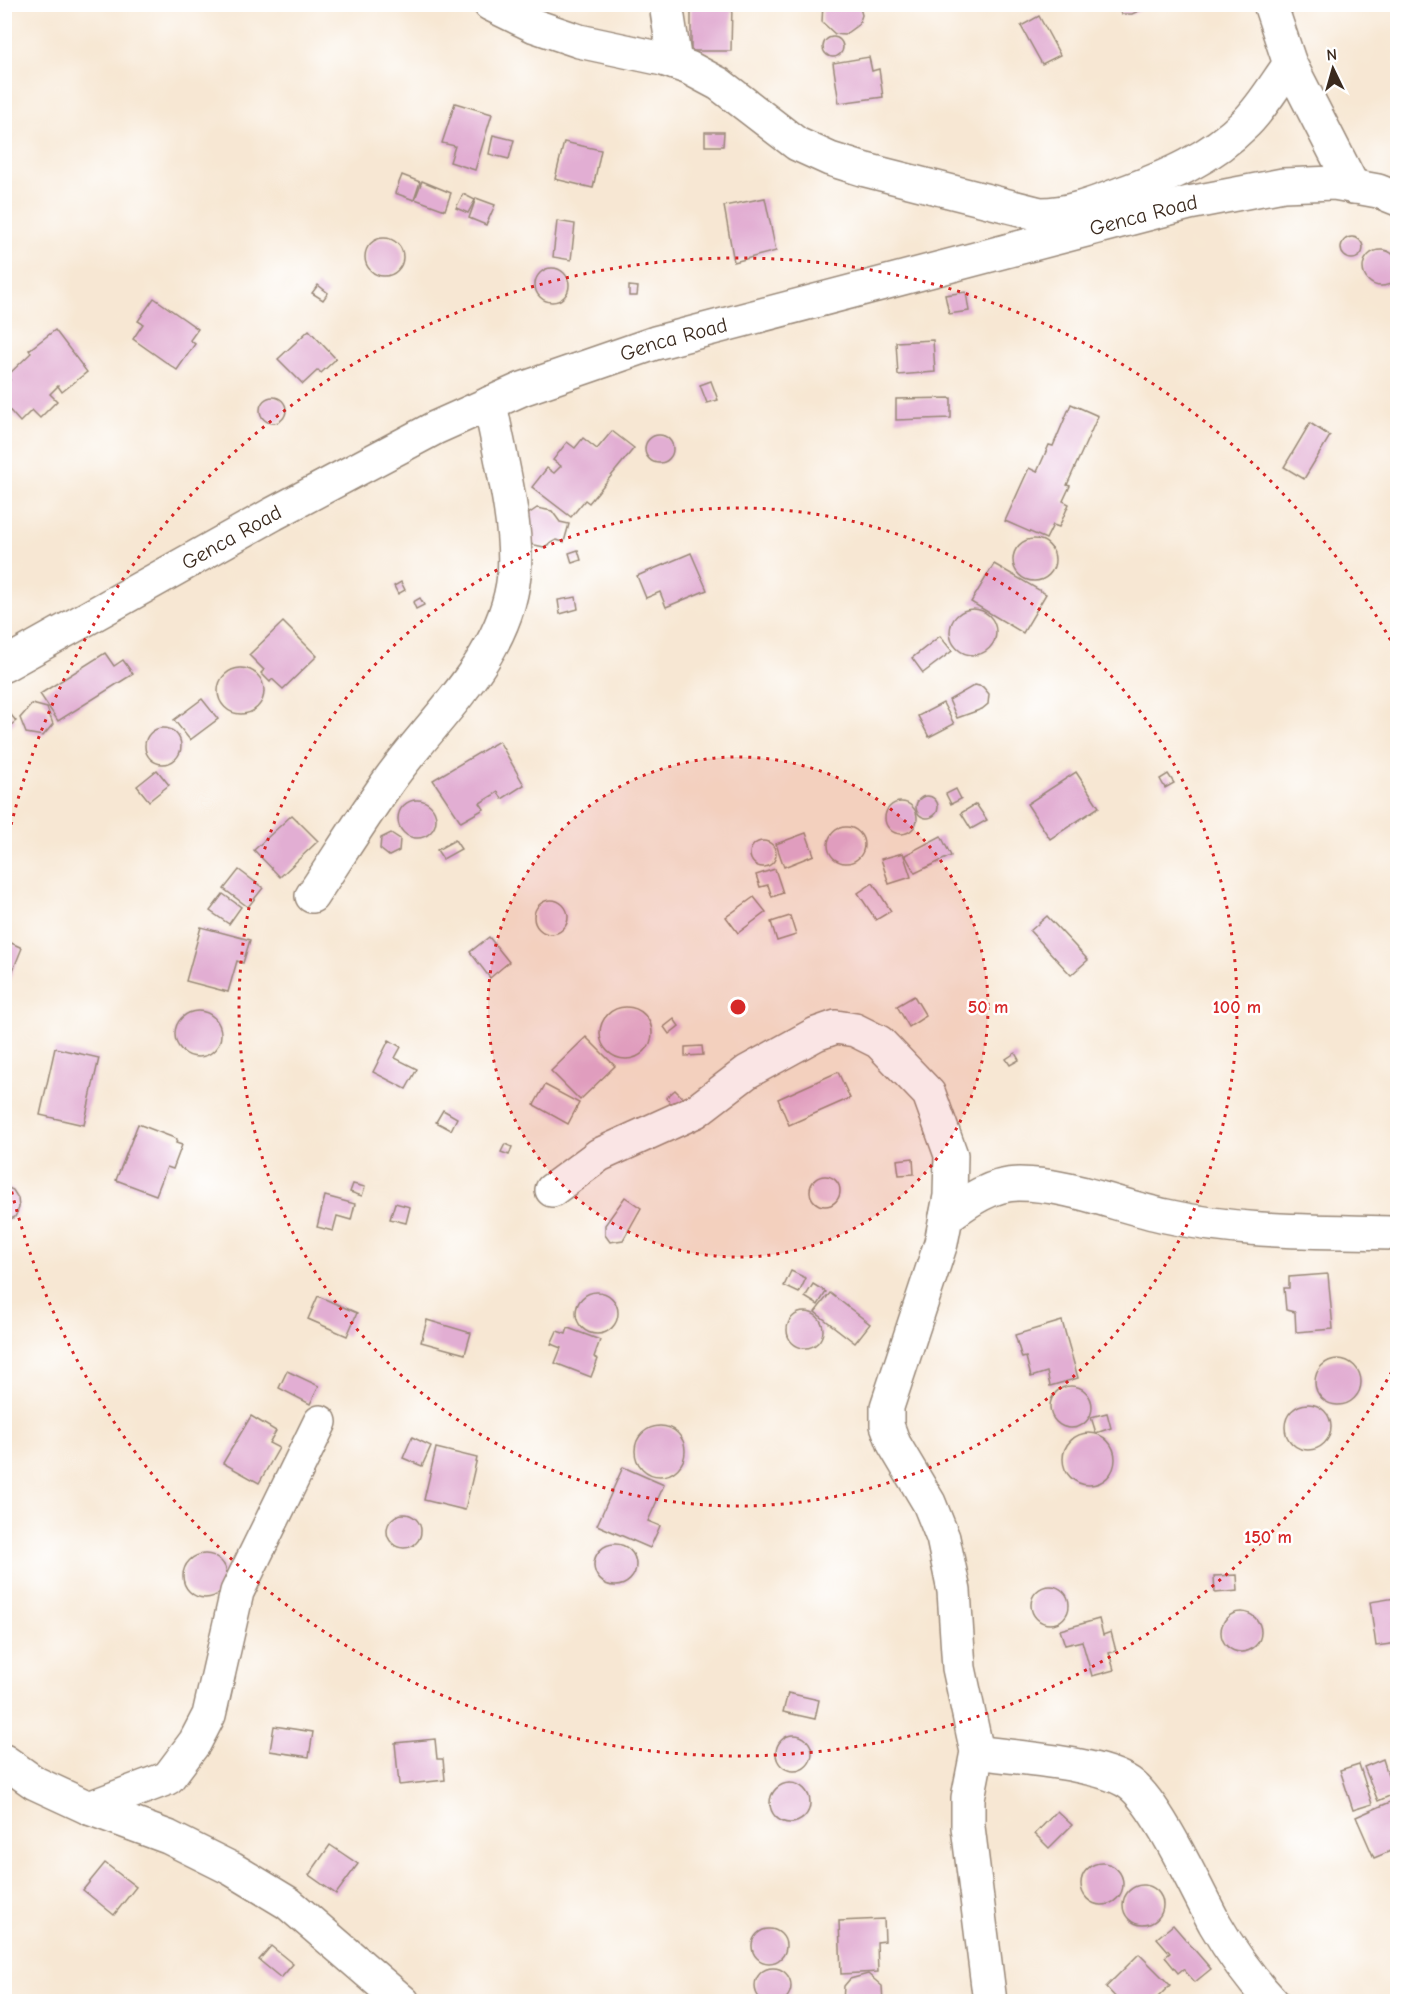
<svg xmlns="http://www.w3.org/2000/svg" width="1402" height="2006" font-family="'Comic Neue',sans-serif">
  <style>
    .building { fill: #e2aed3 }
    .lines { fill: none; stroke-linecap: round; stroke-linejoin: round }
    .minor-casing { stroke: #998878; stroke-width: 36 }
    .minor { stroke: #fff; stroke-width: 33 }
    .ring { fill: none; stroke: #d62828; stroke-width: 3; stroke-dasharray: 3 6 }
    .labels { text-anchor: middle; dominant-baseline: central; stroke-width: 5; stroke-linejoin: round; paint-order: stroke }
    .street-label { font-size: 21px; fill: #3b2a1e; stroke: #fff }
    .centre { fill: #d62828; stroke: #fff; stroke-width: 3 }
    .ring-label { font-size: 18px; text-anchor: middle; font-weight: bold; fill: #d62828; stroke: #fff; stroke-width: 5; stroke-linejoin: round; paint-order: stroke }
  </style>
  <rect width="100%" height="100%" fill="#fff"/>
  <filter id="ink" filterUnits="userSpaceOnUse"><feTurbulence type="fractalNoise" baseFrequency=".0167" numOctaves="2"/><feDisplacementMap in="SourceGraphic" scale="12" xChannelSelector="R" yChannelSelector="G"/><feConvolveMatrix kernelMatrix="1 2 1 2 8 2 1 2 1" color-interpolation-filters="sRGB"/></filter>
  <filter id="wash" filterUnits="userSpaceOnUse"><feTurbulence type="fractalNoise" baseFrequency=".008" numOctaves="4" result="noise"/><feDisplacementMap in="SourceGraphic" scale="24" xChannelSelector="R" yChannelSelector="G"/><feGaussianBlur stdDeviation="1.35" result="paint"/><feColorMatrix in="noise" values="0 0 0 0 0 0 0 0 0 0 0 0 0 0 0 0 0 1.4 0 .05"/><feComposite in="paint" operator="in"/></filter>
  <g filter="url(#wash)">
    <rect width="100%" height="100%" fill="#f7e7d3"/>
    <g id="blocks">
      <g class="building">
        <path d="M823 4H859L862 15 859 24 844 35 835 34 822 22Z"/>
        <path d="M1112 4H1145L1141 10 1132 14H1122Z"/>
        <path d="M691 5H732L731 51H691Z"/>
        <path d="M1039 16 1060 55 1042 64 1021 26Z"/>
        <circle cx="833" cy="47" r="10"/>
        <path d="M869 57 872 71 879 69 883 97 839 103 833 63Z"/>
        <path d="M455 103 492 114 475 170 450 162 455 146 442 143Z"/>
        <path d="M705 132H724L723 146H705Z"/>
        <path d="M493 135 514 140 509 159 489 154Z"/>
        <path d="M564 142 601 150 593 188 555 179Z"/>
        <path d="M402 175 420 182 414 200 395 193Z"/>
        <path d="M422 181 451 193 445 210 415 199Z"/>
        <path d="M463 194 475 200 468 213 456 208Z"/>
        <path d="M476 198 495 205 486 225 469 218Z"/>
        <path d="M765 198 776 251 734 262 724 206Z"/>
        <path d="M557 221 575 224 571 260 553 257Z"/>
        <circle cx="1352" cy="248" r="11"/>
        <circle cx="384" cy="257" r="19"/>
        <circle cx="1381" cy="268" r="18"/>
        <circle cx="552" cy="285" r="17"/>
        <path d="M318 285 328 293 323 300 312 293Z"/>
        <path d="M629 286 638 287 637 296H629Z"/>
        <path d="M966 292 969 311 949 314 945 295Z"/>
        <path d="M154 298 198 329 190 340 195 344 177 370 133 339 143 324 138 321Z"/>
        <path d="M55 330 87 372 62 392 58 386 50 394 57 401 40 418 32 410 20 422 5 405V385L10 380 7 376 31 353 29 350Z"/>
        <path d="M309 330 336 359 321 373 318 370 303 384 278 359Z"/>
        <path d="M933 340 935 372 898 375 896 342Z"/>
        <path d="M711 381 718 400 707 403 700 385Z"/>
        <circle cx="273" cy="410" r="13"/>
        <path d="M951 398V418L896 420V399Z"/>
        <path d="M1071 404 1098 416 1067 485 1070 486 1063 501 1069 504 1059 527 1053 525 1046 539 1005 521 1029 468 1037 472 1049 445 1053 446Z"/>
        <path d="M1310 423 1330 436 1304 479 1284 467Z"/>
        <path d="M612 431 634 448 589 503 585 500 571 517 532 487 547 468 554 473 561 466 553 460 567 442 575 448 583 438 597 449Z"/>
        <circle cx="659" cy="449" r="14"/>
        <path d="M537 508 552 511 560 522 569 524 564 542 556 540 544 547 530 544 524 517Z"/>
        <circle cx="1034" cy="560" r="21"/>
        <path d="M578 550 581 560 572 563 569 553Z"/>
        <path d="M691 553 707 590 666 607 660 592 646 598 637 576Z"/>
        <path d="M994 564 1046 594 1023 633 971 602Z"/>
        <path d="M401 582 405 590 398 594 394 586Z"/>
        <path d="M576 597 578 609 560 614 558 600Z"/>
        <path d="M420 598 424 605 416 609 413 602Z"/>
        <circle cx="973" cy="632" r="23"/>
        <path d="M283 622 317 656 283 689 272 679 270 682 261 673 264 670 249 655Z"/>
        <path d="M940 636 952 651 923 673 912 658Z"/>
        <path d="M105 653 114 666 123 660 133 674 58 721 40 694Z"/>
        <circle cx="241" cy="691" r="23"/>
        <path d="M975 685 983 687 989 694 988 704 982 709 957 718 949 700Z"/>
        <path d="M202 699 218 719 190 740 174 720Z"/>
        <path d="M943 703 954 724 929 737 918 716Z"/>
        <path d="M32 704 47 708 53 724 43 736 26 733 20 718Z"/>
        <path d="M6 709 16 721 4 731V710Z"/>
        <circle cx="163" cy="746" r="18"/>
        <path d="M499 741 524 785 502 799 498 792 480 803 484 809 461 822 433 780Z"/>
        <path d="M157 770 169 785 149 801 137 786Z"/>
        <path d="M1076 772 1099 807 1050 839 1027 804Z"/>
        <path d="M1168 774 1174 783 1165 788 1160 779Z"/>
        <path d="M956 789 961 799 951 804 946 794Z"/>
        <circle cx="927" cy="807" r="11"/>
        <circle cx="417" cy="819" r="19"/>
        <circle cx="901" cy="818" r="16"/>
        <path d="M976 804 987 820 971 829 961 813Z"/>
        <path d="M292 815 318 841 280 877 254 850Z"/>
        <circle cx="846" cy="845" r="18"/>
        <path d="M391 833 400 839 399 851 389 856 380 849 381 838Z"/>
        <path d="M806 833 814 855 784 867 776 844Z"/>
        <path d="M941 836 951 856 915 873 905 855Z"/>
        <path d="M455 840 461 849 443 859 437 850Z"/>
        <circle cx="763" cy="854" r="13"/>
        <path d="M903 853 911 877 889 884 881 859Z"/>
        <path d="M775 869 783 893 772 897 768 885 760 887 756 875Z"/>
        <path d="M239 870 263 888 248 907 224 889Z"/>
        <path d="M873 883 891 911 876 920 858 893Z"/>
        <path d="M223 894 241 907 229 924 210 911Z"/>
        <path d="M754 897 766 912 738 933 726 917Z"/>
        <circle cx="551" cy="917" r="17"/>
        <path d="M790 916 796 935 777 941 771 922Z"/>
        <path d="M1047 916 1088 960 1071 975 1030 931Z"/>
        <path d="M201 927 250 940 243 963 237 961 228 992 186 981Z"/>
        <path d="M489 937 509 962 490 978 470 952Z"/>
        <path d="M7 941 22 948 5 990 4 948Z"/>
        <path d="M914 996 926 1016 909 1027 897 1006Z"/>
        <circle cx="626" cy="1033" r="26"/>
        <circle cx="198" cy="1034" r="23"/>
        <path d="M674 1019 679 1026 669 1034 664 1027Z"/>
        <path d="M586 1037 615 1066 580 1100 551 1071Z"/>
        <path d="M389 1040 401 1047 395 1058 417 1069 406 1089 373 1072Z"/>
        <path d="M702 1046 703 1055 685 1056V1047Z"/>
        <path d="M55 1048 99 1058 84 1125 40 1115Z"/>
        <path d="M1015 1053 1019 1060 1010 1065 1006 1059Z"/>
        <path d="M838 1072 850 1098 789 1125 778 1099Z"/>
        <path d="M545 1085 579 1103 568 1124 534 1105Z"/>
        <path d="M675 1090 687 1102 678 1111 666 1098Z"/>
        <path d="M443 1110 457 1118 451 1130 436 1122Z"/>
        <path d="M138 1124 177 1139 176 1143 182 1145 173 1169 167 1167 156 1195 116 1180Z"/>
        <path d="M505 1144 512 1147 509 1155 501 1152Z"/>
        <path d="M913 1158 914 1174 899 1175 897 1160Z"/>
        <circle cx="825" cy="1191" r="15"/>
        <path d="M353 1184 365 1187 362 1196 350 1192Z"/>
        <path d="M4 1186 13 1190 18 1198 19 1208 15 1217 4 1222Z"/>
        <path d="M325 1196 355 1204 351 1220 337 1216 333 1231 317 1227Z"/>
        <path d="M625 1197 641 1208 623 1240 610 1242 605 1235V1225Z"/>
        <path d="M395 1203 410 1207 406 1223 390 1219Z"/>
        <path d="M791 1271 806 1278 799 1293 784 1286Z"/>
        <path d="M1328 1274 1333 1329 1296 1332 1295 1312 1286 1310 1284 1288H1289V1277Z"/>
        <path d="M813 1284 826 1292 818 1305 805 1297Z"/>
        <circle cx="597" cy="1313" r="21"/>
        <path d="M830 1293 870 1324 855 1343 815 1312Z"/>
        <path d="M318 1296 357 1313 347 1336 308 1319Z"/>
        <circle cx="805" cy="1330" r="18"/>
        <path d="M427 1320 471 1333 465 1354 421 1342Z"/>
        <path d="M1062 1321 1078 1378 1050 1386 1047 1372 1031 1377 1026 1357 1022 1358 1015 1335Z"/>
        <path d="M568 1328 600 1340 594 1357 598 1359 591 1377 555 1363 561 1348 551 1344 557 1331 566 1334Z"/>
        <circle cx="1338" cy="1382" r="23"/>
        <path d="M287 1371 319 1386 310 1404 279 1388Z"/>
        <circle cx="1071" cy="1407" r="21"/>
        <circle cx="1308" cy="1427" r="23"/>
        <path d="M1107 1413 1111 1428 1096 1433 1091 1417Z"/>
        <path d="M251 1416 276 1431 269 1443 279 1448 259 1483 223 1463Z"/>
        <circle cx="660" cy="1451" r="25"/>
        <circle cx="1089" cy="1459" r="26"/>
        <path d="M412 1437 431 1446 422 1466 403 1458Z"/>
        <path d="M436 1448 477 1458 465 1510 424 1500Z"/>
        <path d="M623 1467 664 1485 648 1521 660 1526 650 1548 597 1525Z"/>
        <circle cx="404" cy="1531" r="17"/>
        <circle cx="615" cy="1565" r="21"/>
        <circle cx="205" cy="1576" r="22"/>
        <path d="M1237 1575 1238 1591 1215 1593 1214 1576Z"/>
        <circle cx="1050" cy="1605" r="19"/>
        <path d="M1395 1598 1398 1643 1376 1646 1370 1602Z"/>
        <circle cx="1241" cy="1632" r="20"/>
        <path d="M1099 1619 1103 1635 1111 1632 1116 1651 1109 1653 1114 1670 1092 1676 1082 1641 1065 1645 1060 1630Z"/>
        <path d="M788 1693 819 1700 815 1719 783 1712Z"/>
        <path d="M274 1726 313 1732 309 1757 270 1751Z"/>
        <circle cx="794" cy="1753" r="18"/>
        <path d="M435 1739 437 1759H443L445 1780 399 1785 395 1743Z"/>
        <path d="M1383 1759 1394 1794 1378 1801 1364 1767Z"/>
        <path d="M1359 1764 1372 1804 1353 1810 1340 1770Z"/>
        <circle cx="790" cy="1803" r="20"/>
        <path d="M1397 1799 1398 1848 1374 1858 1356 1817Z"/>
        <path d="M1057 1811 1072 1825 1049 1848 1035 1834Z"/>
        <path d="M330 1845 358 1864 336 1894 309 1875Z"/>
        <path d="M105 1863 136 1887 114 1915 83 1890Z"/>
        <circle cx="1102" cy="1884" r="21"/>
        <circle cx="1143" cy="1905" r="20"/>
        <path d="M884 1919 885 1941 877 1942 878 1972 841 1974 839 1921Z"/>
        <path d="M1173 1925 1211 1969 1195 1982 1183 1969 1178 1973 1165 1957 1170 1953 1157 1938Z"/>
        <circle cx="769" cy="1946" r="17"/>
        <path d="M271 1946 293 1964 281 1978 259 1960Z"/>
        <path d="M1139 1954 1170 1985 1153 2002H1120L1106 1987Z"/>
        <circle cx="773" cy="1986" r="18"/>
        <path d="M868 1974 882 1986 883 2002H843L844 1986 850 1979Z"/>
      </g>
    </g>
  </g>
  <g filter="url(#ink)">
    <use href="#blocks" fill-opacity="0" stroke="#998878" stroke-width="1.5"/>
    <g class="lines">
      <g class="minor-casing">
        <g id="minor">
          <path d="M490 4 535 26 579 41 663 59 689 68 719 84 797 144 830 159 862 169 1040 214C1069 214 1094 204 1120 194 1167 177 1210 159 1246 123 1263 106 1276 83 1290 64"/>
          <path d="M666 4 675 63"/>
          <path d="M1270 4 1290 64 1353 187"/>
          <path id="s1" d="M4 665 273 514 435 428 522 389 655 343 1189 203 1283 185 1334 183 1378 191 1398 199"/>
          <path d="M312 896C338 857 363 817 390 779 436 715 506 657 514 575 519 526 499 452 490 403"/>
          <path d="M552 1190 599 1155 696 1111 747 1072 816 1034 836 1027 855 1030 879 1042 929 1094 951 1155 950 1196 941 1243 887 1407V1425L894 1444 929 1503 943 1538 954 1591 959 1668 977 1752 968 1798V1827L990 2002"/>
          <path d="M946 1217C968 1201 991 1184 1019 1184 1069 1184 1118 1206 1166 1216 1241 1233 1321 1231 1398 1233"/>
          <path d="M977 1752C1016 1758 1098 1762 1129 1783 1157 1802 1197 1891 1215 1924 1231 1952 1250 1978 1272 2002"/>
          <path d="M4 1761 35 1783 89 1808 168 1837 232 1869 288 1903 403 2002"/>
          <path d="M89 1808 168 1778 195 1742 209 1715 237 1592 320 1422"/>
        </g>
      </g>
      <use href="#minor" class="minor"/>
    </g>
  </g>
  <circle cx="738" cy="1007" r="250" fill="#d62828" fill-opacity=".12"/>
  <g class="ring">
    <circle cx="738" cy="1007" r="250"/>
    <circle cx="738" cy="1007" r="499"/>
    <path d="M1396 1364A749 749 0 0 1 5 1163M5 851A749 749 0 0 1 1396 650"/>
  </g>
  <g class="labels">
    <g class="street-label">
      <text stroke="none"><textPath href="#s1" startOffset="1233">Genca Road</textPath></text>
      <text stroke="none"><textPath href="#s1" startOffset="747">Genca Road</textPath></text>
      <text stroke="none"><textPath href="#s1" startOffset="261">Genca Road</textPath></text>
    </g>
  </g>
  <circle cx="738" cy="1007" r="9" class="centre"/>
  <g class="ring-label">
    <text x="988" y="1013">50 m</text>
    <text x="1237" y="1013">100 m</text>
    <text x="1268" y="1543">150 m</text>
  </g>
  <rect width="1402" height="2006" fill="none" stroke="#fff" stroke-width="24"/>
  <g transform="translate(1333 69) rotate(355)" stroke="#ffffff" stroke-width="4.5" paint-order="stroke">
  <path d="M0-4.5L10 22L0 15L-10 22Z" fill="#3b2a1e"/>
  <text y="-9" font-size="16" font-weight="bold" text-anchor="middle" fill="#3b2a1e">N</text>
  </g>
</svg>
